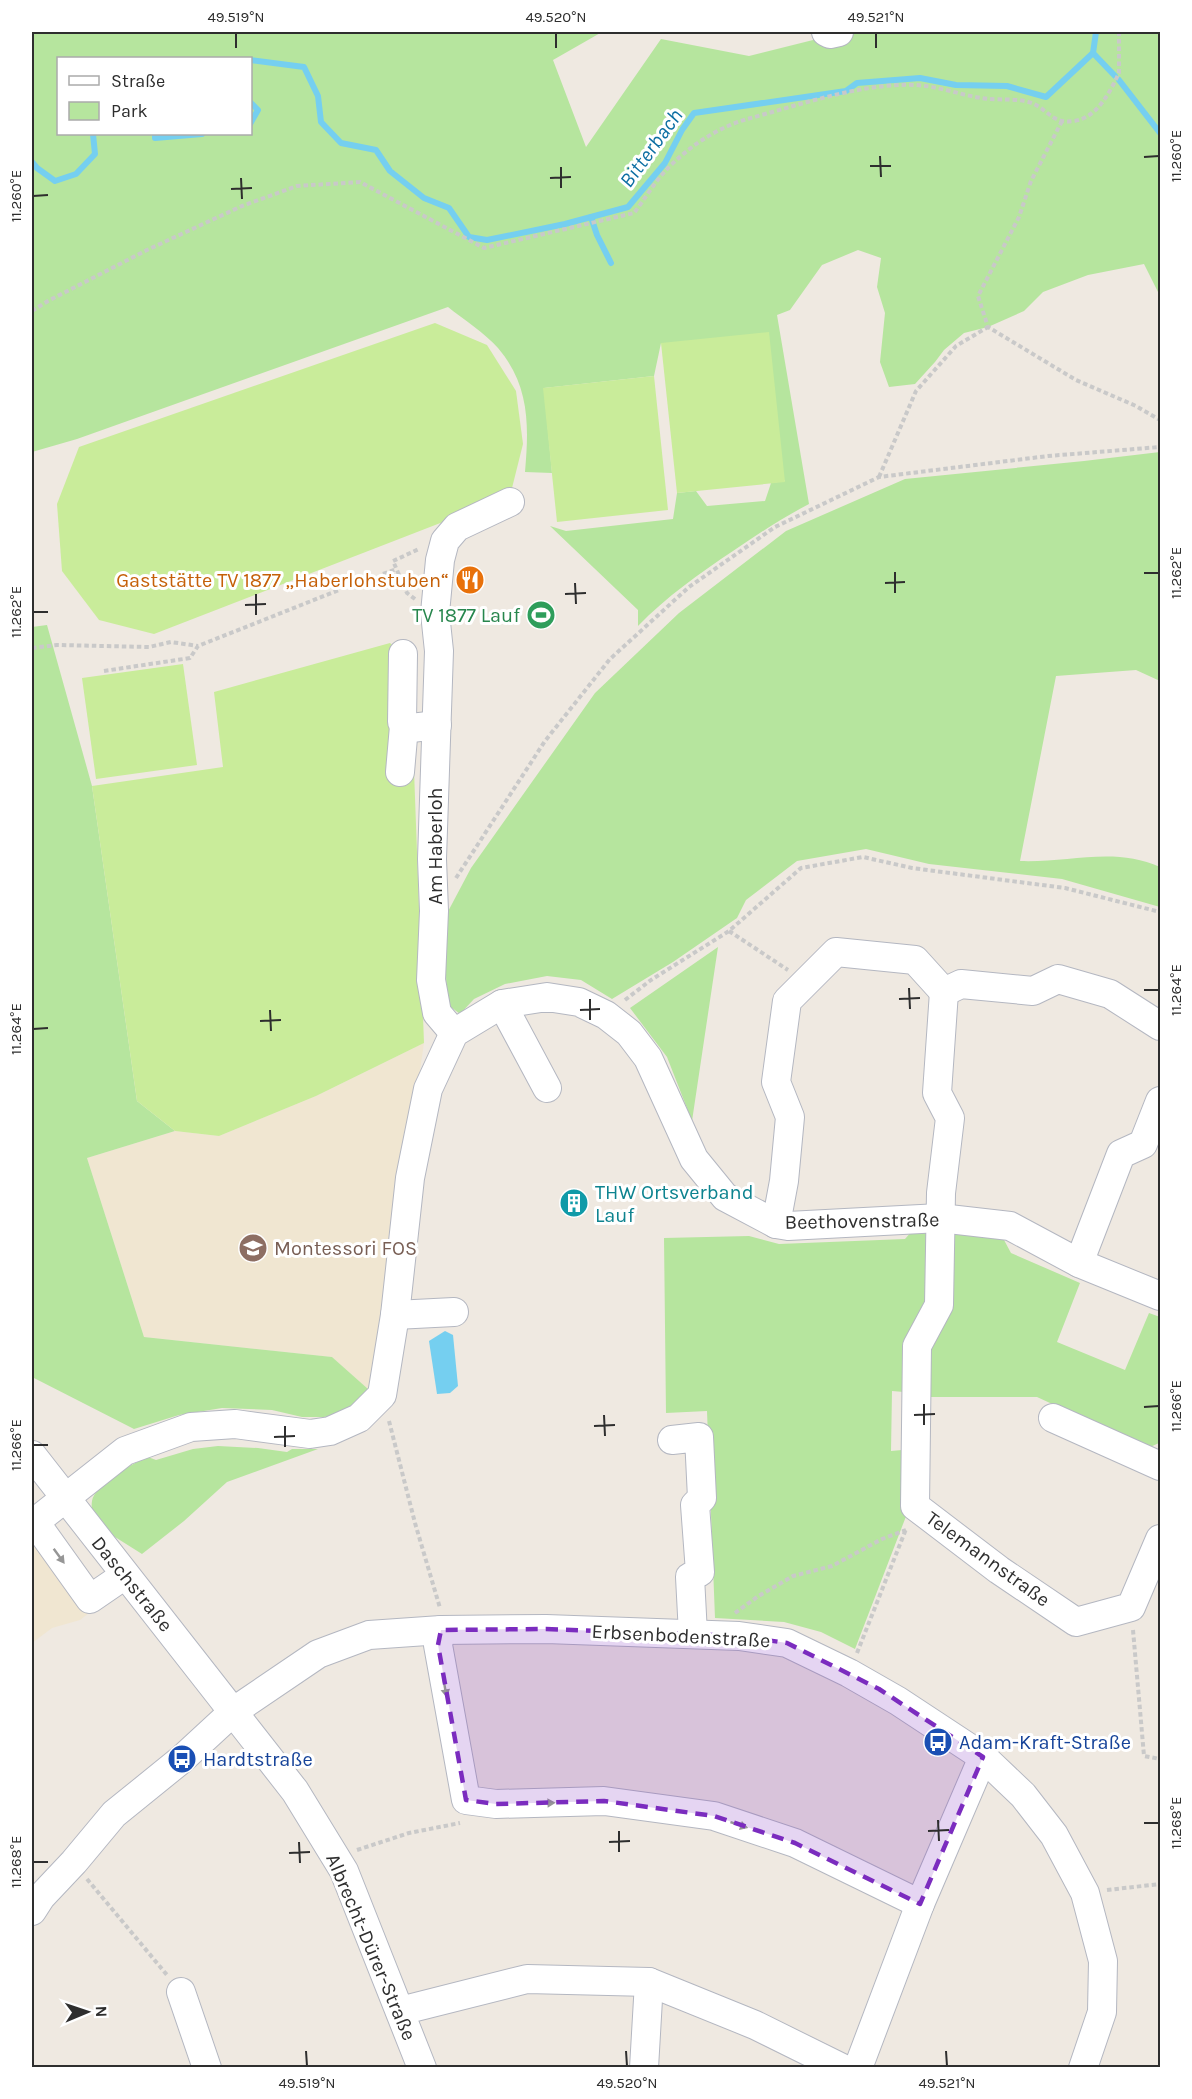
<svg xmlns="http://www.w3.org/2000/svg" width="1192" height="2099" font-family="Karla,sans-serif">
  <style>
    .education { fill: #f0e6d1 }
    .green { fill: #b6e59e; fill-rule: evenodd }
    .pitch { fill: #c9ec9a }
    .water { fill: #75cff0 }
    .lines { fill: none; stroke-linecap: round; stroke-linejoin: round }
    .stream { stroke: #75cff0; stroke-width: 6 }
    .minor-casing { stroke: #b4b7c1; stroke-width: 30 }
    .path { stroke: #c9c9c9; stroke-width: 4; stroke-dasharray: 4.5 3; stroke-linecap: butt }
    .minor { stroke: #fff; stroke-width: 28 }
    .oneway { fill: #969696 }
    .marked { fill: #7b2cbf; fill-opacity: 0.2; stroke: #7b2cbf; stroke-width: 4.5; stroke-dasharray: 12 8; stroke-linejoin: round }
    .ticks { fill: none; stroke: #2e2e2e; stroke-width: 2 }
    .labels { text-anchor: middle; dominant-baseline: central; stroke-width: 6; stroke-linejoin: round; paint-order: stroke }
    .food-label { font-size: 20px; fill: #c56008; stroke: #fff; text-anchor: end }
    .leisure-label { font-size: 20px; fill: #27864d; stroke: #fff; text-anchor: end }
    .street-label { font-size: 20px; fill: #2e2e2e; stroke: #fff }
    .culture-label { font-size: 20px; fill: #0d838f; stroke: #fff; text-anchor: start }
    .education-label { font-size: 20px; fill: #785e54; stroke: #fff; text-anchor: start }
    .transit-label { font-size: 20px; fill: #164399; stroke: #fff; text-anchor: start }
    .water-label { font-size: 21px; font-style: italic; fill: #0d6fa3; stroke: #fff }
    .neatline { fill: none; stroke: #2e2e2e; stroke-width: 2 }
    .ticks-label { font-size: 15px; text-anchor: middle; fill: #2e2e2e }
  </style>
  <rect width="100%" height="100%" fill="#efe9e1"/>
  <g class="education">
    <path d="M424 1043 380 1344 368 1389 332 1357 144 1337 87 1158 175 1131 219 1136 316 1096Z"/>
    <path d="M32 1530 94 1609 80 1620 52 1628 32 1643Z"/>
  </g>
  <g class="green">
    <path d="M32 32H602L553 60 586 147 661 39 749 56 845 32H1160V296L1144 264 1088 275 1043 292 1024 311 988 327 964 333 944 350 935 362 915 384 889 387 880 362 885 313 877 287 881 258 858 250 822 265 790 310 777 315 809 504C782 518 758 534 733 551 700 573 666 597 638 626V610L550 526 566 531 673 519 677 493 696 491 707 506 765 501 771 483 785 481 661 343 654 376 544 388 552 473 525 472C529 426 530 386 498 348 486 334 463 319 448 307L77 439 32 452ZM58 58H250V134H58Z"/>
    <path d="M1160 452V681L1136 670 1056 676 1020 861C1067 863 1115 846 1160 867V907L1062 879 929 864 866 849 797 861 746 900 737 918 673 962 612 999 581 980 547 976 505 984 474 999 460 1014 447 1004 444 919 471 868 595 693 679 613 786 531 905 479 1084 461Z"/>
    <path d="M47 625 92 786 137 1101 175 1131 87 1158 144 1337 332 1357 368 1389 347 1412 324 1417H302L272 1410 222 1408 179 1415 134 1429 32 1377V627Z"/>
    <path d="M718 947 692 1121 667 1057 630 1008Z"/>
    <path d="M912 1231 925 1233 931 1242 932 1303 904 1392 892 1391 891 1451 902 1450 910 1506 855 1649 821 1632 784 1622 715 1618 707 1411 666 1413 664 1238 749 1236 779 1244 905 1239Z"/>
    <path d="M960 1231 1004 1240 1011 1253 1080 1283 1057 1342 1125 1370 1149 1313 1160 1317V1439L1159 1443 1148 1448 1037 1397H924V1347L950 1239Z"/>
    <path d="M218 1446 258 1448 287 1452 292 1449H318L227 1482 184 1521 142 1554 115 1537 102 1533C97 1523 90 1513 92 1501 95 1484 133 1463 148 1457L156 1460 193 1449Z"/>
  </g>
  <g class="pitch">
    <path d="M435 323 487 345 516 391 523 444 510 496 154 634 99 620 62 571 57 504 79 447Z"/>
    <path d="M769 332 785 482 677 493 661 343Z"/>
    <path d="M654 376 668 510 557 522 543 388Z"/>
    <path d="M390 643 410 661 424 1043 316 1096 219 1136 175 1131 137 1101 92 786 223 767 214 692Z"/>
    <path d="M183 664 197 765 96 779 82 678Z"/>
  </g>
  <path class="water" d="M445 1331 453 1335 458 1386 450 1393 437 1394 429 1341Z"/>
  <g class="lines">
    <g class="stream">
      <path d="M1093 53 1115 76"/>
      <path d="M250 60 304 67 318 96 321 122 341 143 376 150 390 171 424 198 449 208 469 237 487 240 565 224 628 207 665 163 682 130 694 113 846 91 857 83 920 78 956 85 1007 86 1046 97 1093 53 1096 32"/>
      <path d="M1119 80 1160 133"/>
      <path d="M250 102 258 110 250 124"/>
      <path d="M155 134V138L202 134"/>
      <path d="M32 162 37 168 55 181 76 174 95 154 93 134"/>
      <path d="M591 217 597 235 611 263"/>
    </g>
    <g class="minor-casing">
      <g id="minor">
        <path d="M826 32 830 34 839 32"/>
        <path d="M403 654 402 722 406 728H411L437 725"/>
        <path d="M400 772 404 726"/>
        <path d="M944 992 937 1093 950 1118 941 1193 939 1305 917 1346 915 1506 999 1570 1076 1622 1131 1607 1160 1539"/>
        <path d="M502 1004 547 1088"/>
        <path d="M454 1033 437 1013 431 980 434 911 432 859 439 651 435 613 440 560 445 541 457 527 510 502"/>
        <path d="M776 1224 784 1181 790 1117 776 1082 787 1001 836 952 915 960 944 992 961 984 1033 991 1058 979 1110 994 1160 1026"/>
        <path d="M1079 1263 1121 1154 1143 1144 1160 1101"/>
        <path d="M395 1315 454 1312"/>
        <path d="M1053 1418 1160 1466"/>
        <path d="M672 1440 699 1437 702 1498 695 1505 700 1572 690 1577 693 1634"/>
        <path d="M32 1455 295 1791 344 1871 422 2068"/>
        <path d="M125 1575 90 1599 35 1522 125 1451 191 1427 235 1424 310 1434 330 1431 359 1418 382 1395 395 1315 410 1178 428 1089 454 1033 502 1004 547 997 579 1002 606 1015 629 1033 648 1058 694 1159 725 1197 776 1224 788 1226 940 1218 1010 1226 1079 1263 1160 1296"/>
        <path d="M441 1630 438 1645 466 1800 496 1804 604 1801 714 1816 795 1843 920 1904"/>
        <path d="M32 1911 41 1897 74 1862 114 1814 182 1759 234 1711 318 1654 369 1635 441 1630 546 1629 739 1636 787 1643 849 1673 898 1701 983 1757 1023 1795 1054 1835 1085 1893 1103 1961 1102 2012 1083 2068"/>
        <path d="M181 1992 207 2068"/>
        <path d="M400 2011 527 1979 649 1982 755 2025 842 2068"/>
        <path d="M644 2068 649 1982"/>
        <path d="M858 2068 920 1904 983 1757"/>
      </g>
    </g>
    <g class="path">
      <path d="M1062 121 1031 181 1019 217 978 296 988 327 1076 380 1136 406 1160 420"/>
      <path d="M32 311 48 301 147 250 242 206 297 186 360 182 484 248 634 213C645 199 655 181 668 168 691 145 717 128 747 119 800 105 872 79 926 86 947 89 968 97 989 99 1003 100 1021 98 1034 104 1050 112 1053 124 1074 121 1097 118 1110 92 1119 73V32"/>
      <path d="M879 477 916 391 956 346 988 327"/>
      <path d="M383 574 397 569"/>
      <path d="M415 599 407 593 393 561 419 549"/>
      <path d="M32 648 57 645 149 647 171 642 198 646"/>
      <path d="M104 671 190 658 198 646 339 590"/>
      <path d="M456 878 545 741 610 659 689 587 775 527 879 477 1048 456 1160 447"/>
      <path d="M729 931 788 970"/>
      <path d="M625 1000 651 980 729 931 801 868 863 857 912 868 1065 888 1160 912"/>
      <path d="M389 1421 415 1523 440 1608"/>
      <path d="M735 1613 757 1597 793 1576 832 1566 882 1539 906 1530"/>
      <path d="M1133 1630 1144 1756 1160 1759"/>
      <path d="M857 1653 906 1529"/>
      <path d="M357 1850 409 1833 460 1823"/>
      <path d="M87 1879 167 1975"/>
      <path d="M1107 1890 1160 1884"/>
    </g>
    <use href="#minor" class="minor"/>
  </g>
  <defs><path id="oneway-solid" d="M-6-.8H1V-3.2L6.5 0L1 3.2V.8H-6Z" transform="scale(1.5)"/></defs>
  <g class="oneway">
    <use href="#oneway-solid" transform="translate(59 1556) rotate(54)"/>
    <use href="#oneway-solid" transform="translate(445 1688) rotate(80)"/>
    <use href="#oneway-solid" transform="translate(546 1803) rotate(-2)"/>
    <use href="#oneway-solid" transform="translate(739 1825) rotate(18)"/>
  </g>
  <path class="marked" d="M546 1629 739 1636 787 1643 879 1689 983 1757 920 1904 795 1843 714 1816 604 1801 496 1804 466 1800 438 1645 441 1630Z"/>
  <path class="ticks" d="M236 33V48M556 33V48M876 33V48M880 156 881 177M1144 157 1159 156M870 166H891M561 167V188M241 178 242 199M550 178 571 177M231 189 252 188M33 196 48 195M895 572V593M1144 573H1159M575 583 576 604M885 583 905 582M256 594V615M565 594 586 593M245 605 266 604M33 612H48M909 988 910 1009M1144 990H1159M590 999V1020M899 999 920 998M270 1010 271 1031M580 1010 600 1009M260 1021 281 1020M33 1029 48 1028M924 1404V1425M1144 1407 1159 1406M604 1415 605 1436M914 1415 935 1414M285 1426V1447M594 1426 615 1425M274 1437 295 1436M33 1445H48M938 1820 939 1841M1144 1823H1159M619 1831V1852M928 1831 949 1830M299 1842 300 1863M609 1842 630 1841M289 1853 310 1852M33 1862H48M306 2051 307 2066M626 2051 627 2066M946 2051 947 2066"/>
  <defs>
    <g id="restaurant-disc" transform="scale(1.5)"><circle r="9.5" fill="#e8710a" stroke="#fff"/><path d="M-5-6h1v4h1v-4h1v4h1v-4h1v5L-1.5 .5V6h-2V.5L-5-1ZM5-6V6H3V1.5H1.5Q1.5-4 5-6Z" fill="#fff"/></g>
    <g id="stadium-disc" transform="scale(1.5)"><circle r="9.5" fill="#2e9e5b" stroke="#fff"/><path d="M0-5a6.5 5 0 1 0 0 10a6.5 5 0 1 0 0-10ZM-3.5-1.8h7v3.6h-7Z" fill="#fff"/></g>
    <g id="building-disc" transform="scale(1.5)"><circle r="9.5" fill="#0f9aa8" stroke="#fff"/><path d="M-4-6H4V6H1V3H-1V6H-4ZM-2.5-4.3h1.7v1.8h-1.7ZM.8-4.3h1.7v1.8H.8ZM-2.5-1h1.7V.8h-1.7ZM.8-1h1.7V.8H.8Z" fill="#fff"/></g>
    <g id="school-disc" transform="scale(1.5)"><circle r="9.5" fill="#8d6e63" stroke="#fff"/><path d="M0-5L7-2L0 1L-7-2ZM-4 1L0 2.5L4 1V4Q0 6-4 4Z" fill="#fff"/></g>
    <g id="bus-disc" transform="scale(1.5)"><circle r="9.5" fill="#1a4fb4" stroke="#fff"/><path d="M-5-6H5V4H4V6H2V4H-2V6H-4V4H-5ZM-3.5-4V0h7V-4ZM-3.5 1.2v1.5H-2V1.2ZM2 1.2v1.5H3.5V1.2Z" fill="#fff"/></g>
  </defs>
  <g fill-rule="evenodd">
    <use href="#restaurant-disc" x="470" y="580"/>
    <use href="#stadium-disc" x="541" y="615"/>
    <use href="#building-disc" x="574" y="1203"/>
    <use href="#school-disc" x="253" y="1248"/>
    <use href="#bus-disc" x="938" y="1742"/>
    <use href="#bus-disc" x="182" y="1759"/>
  </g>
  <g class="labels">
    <g class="food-label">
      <text x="449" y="580">Gaststätte TV 1877 „Haberlohstuben“</text>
    </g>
    <g class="leisure-label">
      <text x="520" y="615">TV 1877 Lauf</text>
    </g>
    <g class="street-label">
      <text transform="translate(435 846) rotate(-90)">Am Haberloh</text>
      <text transform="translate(862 1221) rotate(-1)">Beethovenstraße</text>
      <text transform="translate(988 1559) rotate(36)">Telemannstraße</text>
      <text transform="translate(132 1584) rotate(51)">Daschstraße</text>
      <text transform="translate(681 1636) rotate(3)">Erbsenbodenstraße</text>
      <text transform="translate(371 1947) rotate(67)">Albrecht-Dürer-Straße</text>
    </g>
    <g class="culture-label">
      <text x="595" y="1192">THW Ortsverband<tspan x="595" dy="23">Lauf</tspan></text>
    </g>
    <g class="education-label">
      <text x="274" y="1248">Montessori FOS</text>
    </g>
    <g class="transit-label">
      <text x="959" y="1742">Adam-Kraft-Straße</text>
      <text x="203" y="1759">Hardtstraße</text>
    </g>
    <g class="water-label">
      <text transform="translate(651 148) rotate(-54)">Bitterbach</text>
    </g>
  </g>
  <rect width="1192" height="2099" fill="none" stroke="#ffffff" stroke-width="66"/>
  <rect x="57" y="57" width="195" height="78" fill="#ffffff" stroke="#ababab" stroke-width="1.5"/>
  <rect x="69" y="76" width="30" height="9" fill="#ffffff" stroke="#ababab" stroke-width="1.5"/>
  <text x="111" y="87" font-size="18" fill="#2e2e2e">Straße</text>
  <rect x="69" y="102" width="30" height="18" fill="#b6e59e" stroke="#ababab" stroke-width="1.5"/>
  <text x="111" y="117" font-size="18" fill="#2e2e2e">Park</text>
  <g transform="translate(87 2012) rotate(88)" stroke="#ffffff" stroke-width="4.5" paint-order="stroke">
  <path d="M0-4.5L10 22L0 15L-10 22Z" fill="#2e2e2e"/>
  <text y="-9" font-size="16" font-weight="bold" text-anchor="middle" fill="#2e2e2e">N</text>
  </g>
  <rect x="33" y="33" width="1126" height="2033" class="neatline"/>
  <g class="ticks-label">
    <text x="236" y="22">49.519°N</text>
    <text x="556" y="22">49.520°N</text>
    <text x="876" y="22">49.521°N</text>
    <text transform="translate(1176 156) rotate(-90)" y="5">11.260°E</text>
    <text transform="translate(16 196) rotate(-90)" y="5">11.260°E</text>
    <text transform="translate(1176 573) rotate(-90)" y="5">11.262°E</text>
    <text transform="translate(16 612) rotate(-90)" y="5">11.262°E</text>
    <text transform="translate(1176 990) rotate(-90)" y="5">11.264°E</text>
    <text transform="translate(16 1029) rotate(-90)" y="5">11.264°E</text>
    <text transform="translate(1176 1406) rotate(-90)" y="5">11.266°E</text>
    <text transform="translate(16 1445) rotate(-90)" y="5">11.266°E</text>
    <text transform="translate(1176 1823) rotate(-90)" y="5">11.268°E</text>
    <text transform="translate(16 1862) rotate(-90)" y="5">11.268°E</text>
    <text x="307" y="2088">49.519°N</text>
    <text x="627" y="2088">49.520°N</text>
    <text x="947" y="2088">49.521°N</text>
  </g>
</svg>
